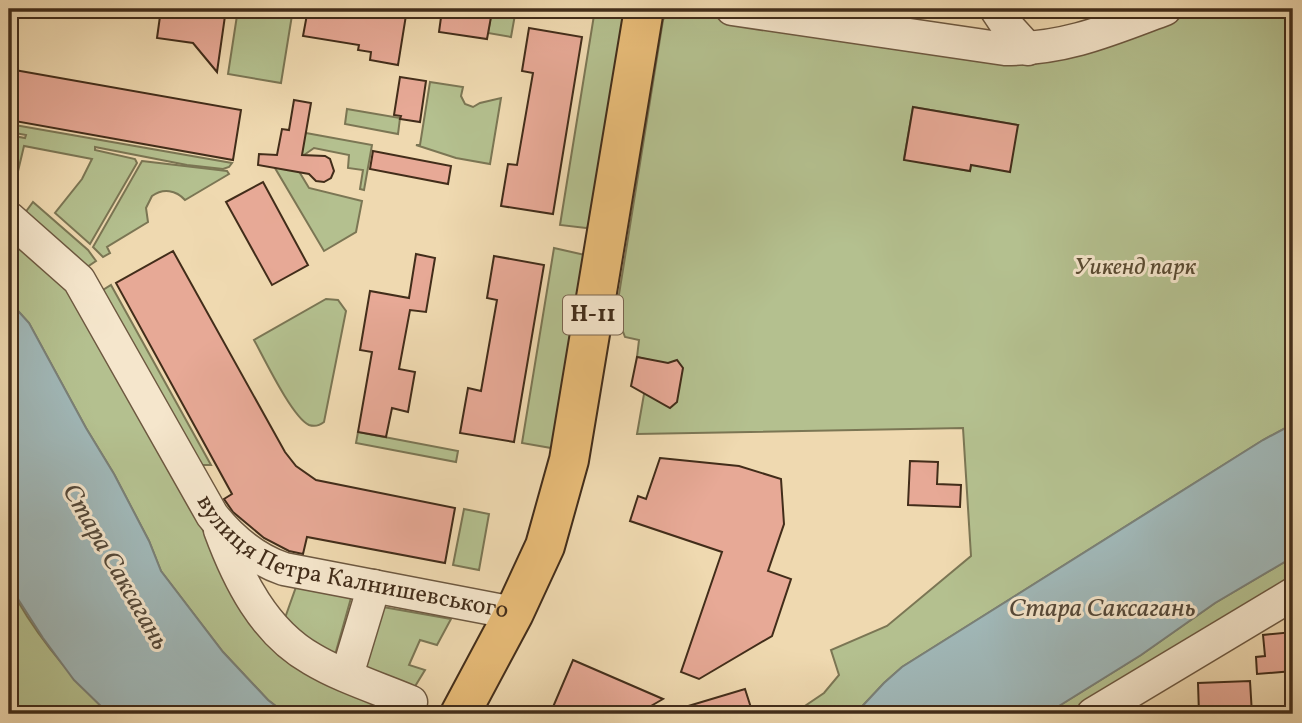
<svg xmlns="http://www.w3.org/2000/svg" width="1302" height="723" font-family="Vollkorn,serif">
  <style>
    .green { fill: #b4c08f; stroke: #7b7654; stroke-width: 2; fill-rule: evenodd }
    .water { fill: #a0b7b7; stroke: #7a8078; stroke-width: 2 }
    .building { fill: #e7a996; stroke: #422d1a; stroke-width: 2 }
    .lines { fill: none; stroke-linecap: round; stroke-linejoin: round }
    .minor-casing { stroke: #6d5840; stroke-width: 35 }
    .major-casing { stroke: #422d1a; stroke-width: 42 }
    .minor { stroke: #f5e6cc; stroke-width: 32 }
    .major { stroke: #e8bc78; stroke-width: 38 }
    .labels { text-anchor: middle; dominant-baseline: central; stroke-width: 6; stroke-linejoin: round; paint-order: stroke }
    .shield { fill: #f5e6cc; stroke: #78644f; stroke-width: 2 }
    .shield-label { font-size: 23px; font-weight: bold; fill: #422d1a }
    .park-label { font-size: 24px; font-style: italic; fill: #594a31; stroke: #f5e6cc }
    .street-label { font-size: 24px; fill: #422d1a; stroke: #f5e6cc }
    .water-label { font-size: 26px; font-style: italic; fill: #554939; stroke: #f5e6cc }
  </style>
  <rect width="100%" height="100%" fill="#efd9b0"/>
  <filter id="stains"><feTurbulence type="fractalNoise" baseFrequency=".00286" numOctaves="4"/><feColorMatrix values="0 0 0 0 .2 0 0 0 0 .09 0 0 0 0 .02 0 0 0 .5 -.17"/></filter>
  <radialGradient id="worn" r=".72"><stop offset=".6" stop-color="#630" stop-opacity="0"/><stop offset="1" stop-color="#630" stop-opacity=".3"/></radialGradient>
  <g class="green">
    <path d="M238 9H263L281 12 282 9H293L281 83 228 74Z"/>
    <path d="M492 9H516L511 37 488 33Z"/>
    <path d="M595 9H628L589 227 586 228 560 225Z"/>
    <path d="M673 9 913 46H1088L1185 9H1293V424L1263 440 902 667 884 683 855 714H793L824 693 839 675 831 650 887 626 971 556 963 428 637 434 650 360 637 357 639 340 625 337 616 313 663 20 667 12ZM913 107 1018 125 971 165 970 171 904 159Z"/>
    <path d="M430 82 463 87 461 96 465 104 473 107 480 103 501 98 490 164 456 158 416 145H420Z"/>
    <path d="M347 109 400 118 398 134 345 124Z"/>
    <path d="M9 124 232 163 229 167 223 169 187 165 95 147V150L135 159 137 163 90 244 55 213 82 179 92 159 24 146 14 188 9 194V135L25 138 26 135 9 132Z"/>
    <path d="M306 133 372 145 364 190 360 189 363 170 348 168 349 155 314 148 304 155 300 173 309 188 362 201 356 232 324 251 275 168Z"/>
    <path d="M142 161 227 171 229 174 185 200C176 190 163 188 152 196L146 208 148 222 107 247 110 253 103 257 93 247Z"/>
    <path d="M33 202 88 250 96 261 84 269 19 221Z"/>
    <path d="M9 230 69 285 191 502 219 568 399 711 398 714H286L268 700 223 652 161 571 149 541 114 474 86 428 29 323 9 301Z"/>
    <path d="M554 248 585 255 557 449 522 443Z"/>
    <path d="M111 285 211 465H194L98 293Z"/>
    <path d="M326 299 338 300 346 311 324 422C319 426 315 427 309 425 292 417 264 358 254 340Z"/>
    <path d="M358 432 458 451 456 462 356 443Z"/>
    <path d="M464 509 489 514 479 570 453 565Z"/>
    <path d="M1293 557V594L1093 714H1046L1141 655 1215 603Z"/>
    <path d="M9 585C34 634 70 676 109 714H9Z"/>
    <path d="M296 587 351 598 335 655 310 645 285 618Z"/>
    <path d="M383 607 451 619 437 645 420 640 409 665 425 670 414 688 364 668Z"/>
  </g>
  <g class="water">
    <path d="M9 301 29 323 86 428 114 474 149 541 161 571 223 652 268 700 286 714H109L74 680 43 638 9 585Z"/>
    <path d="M1293 424V557L1215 603 1141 655 1046 714H855L884 683 902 667 1263 440Z"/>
  </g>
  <g class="building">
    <path d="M161 9H226L217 72 193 43 157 38Z"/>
    <path d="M308 9H407L398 65 370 60 371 52 358 50 359 45 303 36Z"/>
    <path d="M442 10 491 17 487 39 439 32Z"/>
    <path d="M529 28 582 37 553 214 501 206 508 164 517 165 533 73 522 71Z"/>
    <path d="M9 69 241 110 233 160 9 120Z"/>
    <path d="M400 77 426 81 420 122 400 119 401 116 394 115Z"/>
    <path d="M294 100 311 103 302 155 325 156 330 159 334 171 331 178 324 182 316 181 309 174 258 165 259 154 277 155 282 129 289 130Z"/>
    <path d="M913 107 1018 125 1010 172 971 165 970 171 904 160Z"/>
    <path d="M373 151 451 166 448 184 370 169Z"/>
    <path d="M263 182 308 265 272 285 226 202Z"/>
    <path d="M173 251 285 452 296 466 316 480 455 508 445 563 307 537 303 554 289 551 264 538 233 512 224 499 232 494 116 283Z"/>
    <path d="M416 254 435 258 426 312 410 310 399 369 415 372 408 412 392 408 386 437 358 432 372 352 360 350 370 291 409 298Z"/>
    <path d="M494 256 544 265 514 442 460 433 468 388 481 391 497 300 487 298Z"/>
    <path d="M637 357 668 363 677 360 683 368 677 402 670 408 631 386Z"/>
    <path d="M660 458 739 466 781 479 784 524 768 571 791 579 772 636 699 679 681 672 722 552 630 521 638 496 646 499Z"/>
    <path d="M910 461 938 462 937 484 961 485 960 507 908 505Z"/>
    <path d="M1293 632V671L1257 674 1256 657 1265 656 1263 635Z"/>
    <path d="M573 660 663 699 637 714H550Z"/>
    <path d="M1250 681 1252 714H1199L1198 683Z"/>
    <path d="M745 689 753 714H676L675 710Z"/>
  </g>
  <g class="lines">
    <g class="minor-casing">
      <g id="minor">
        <path d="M732 9 1005 49C1066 49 1109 30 1165 9"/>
        <path d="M996 9 1008 27 1028 49"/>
        <path id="s1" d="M9 218 79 280 212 515C231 539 255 559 284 569L514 613"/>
        <path d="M220 530C238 579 264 632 312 659 342 677 378 688 411 702"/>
        <path d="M347 675 374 586"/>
        <path d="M1093 714 1293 594"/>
      </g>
    </g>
    <g class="major-casing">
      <path id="major" d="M460 714 514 613 545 546 569 460 644 9"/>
    </g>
    <use href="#minor" class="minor"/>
    <use href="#major" class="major"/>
  </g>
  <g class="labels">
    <rect class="shield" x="563" y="295.5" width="60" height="39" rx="5"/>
    <g class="shield-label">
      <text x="593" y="315">Н-11</text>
    </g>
    <g class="park-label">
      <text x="1135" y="268">Уикенд парк</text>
    </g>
    <g class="street-label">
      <text stroke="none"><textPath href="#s1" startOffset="513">вулиця Петра Калнишевського</textPath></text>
    </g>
    <g class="water-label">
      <text transform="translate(115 567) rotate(60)">Стара Саксагань</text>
      <text x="1102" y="609">Стара Саксагань</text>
    </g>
  </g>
  <rect width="1302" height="723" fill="none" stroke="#efd9b0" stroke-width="35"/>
  <rect x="10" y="10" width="1281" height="702" fill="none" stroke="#422d1a" stroke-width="3.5"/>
  <rect x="18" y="18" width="1267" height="688" fill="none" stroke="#422d1a" stroke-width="2"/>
  <rect width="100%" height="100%" filter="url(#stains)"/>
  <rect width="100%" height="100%" fill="url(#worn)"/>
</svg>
